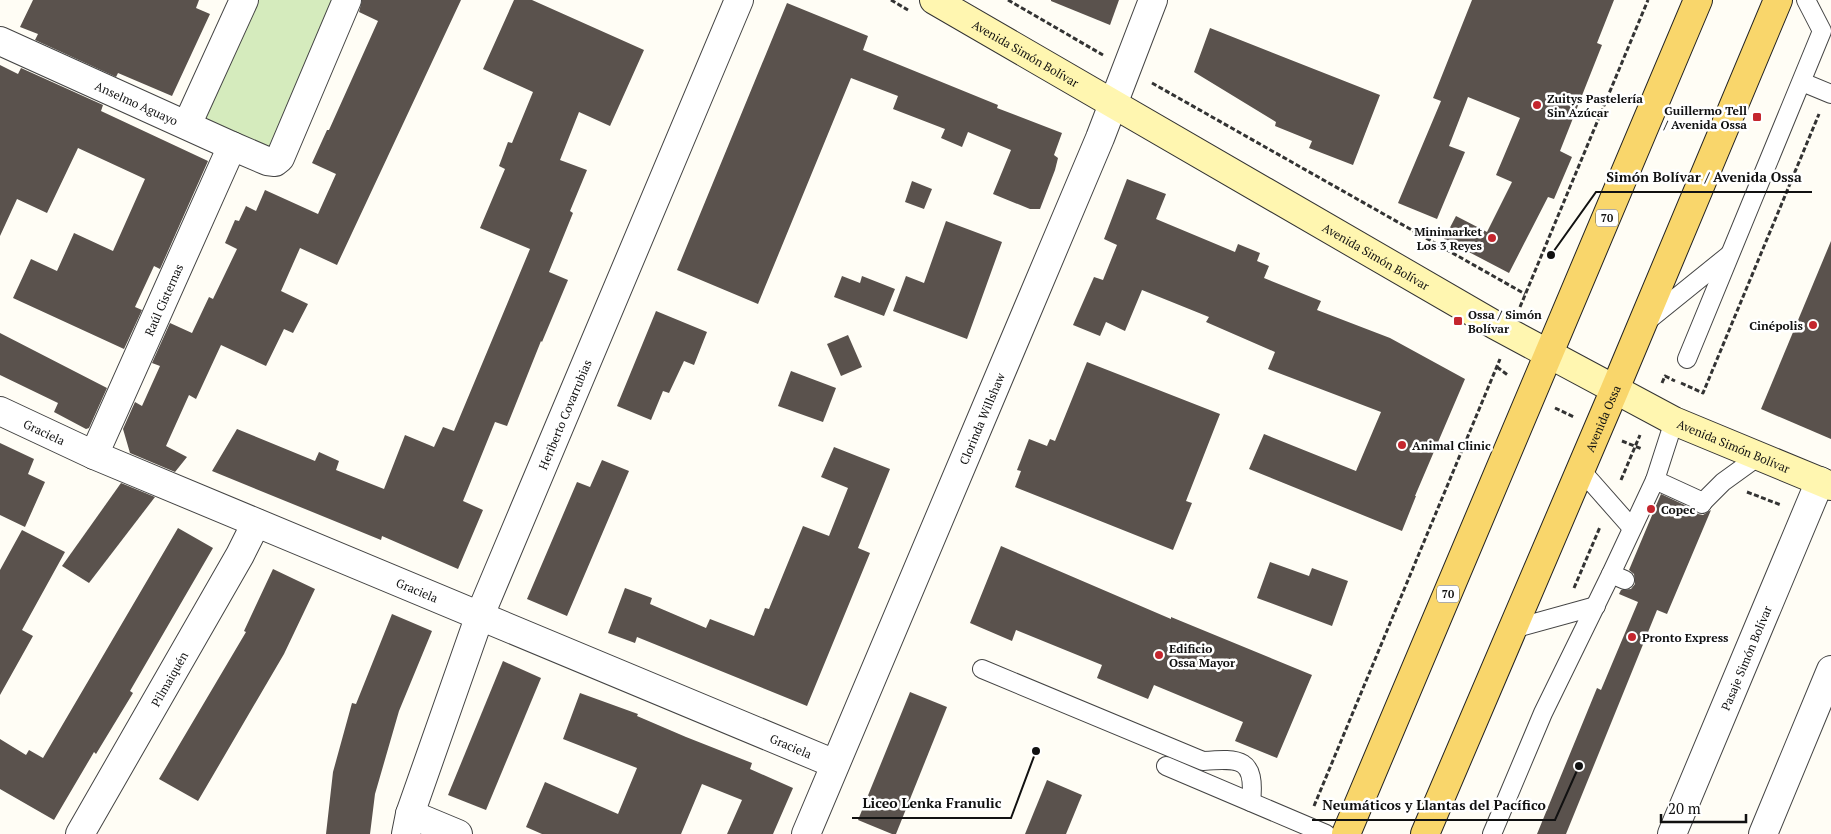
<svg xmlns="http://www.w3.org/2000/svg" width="1831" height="834" font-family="'PT Serif',serif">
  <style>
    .green { fill: #d5ebbd }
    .building { fill: #5a524d }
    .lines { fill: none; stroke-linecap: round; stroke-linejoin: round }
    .lane-casing { stroke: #444; stroke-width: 20 }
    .street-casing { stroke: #444; stroke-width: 30 }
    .secondary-casing { stroke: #333; stroke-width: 30 }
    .primary-casing { stroke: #222; stroke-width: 30 }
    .path { stroke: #333; stroke-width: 3; stroke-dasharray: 5 2.5; stroke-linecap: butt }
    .lane { stroke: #fff; stroke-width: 18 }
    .street { stroke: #fff; stroke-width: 28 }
    .secondary { stroke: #fff6b0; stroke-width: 28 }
    .primary { stroke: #f9d66b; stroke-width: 28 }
    .poi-dot { fill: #c4262e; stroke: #fff; stroke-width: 2 }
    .labels { text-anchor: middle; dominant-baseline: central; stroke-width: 5; stroke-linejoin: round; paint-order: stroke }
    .shield { fill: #fff; stroke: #585858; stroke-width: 1 }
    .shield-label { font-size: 11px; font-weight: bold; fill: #111 }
    .street-label { font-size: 12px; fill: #111; stroke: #fff }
    .poi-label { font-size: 12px; font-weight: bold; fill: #111; stroke: #fff; text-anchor: start }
    .leader { fill: none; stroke: #111; stroke-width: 2 }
    .callout-dot { fill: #111; stroke: #fff; stroke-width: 2 }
    .callout-label { font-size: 14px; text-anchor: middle; font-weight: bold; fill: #111; stroke: #fff; stroke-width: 5; stroke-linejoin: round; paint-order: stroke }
  </style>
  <rect width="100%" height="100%" fill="#fffdf5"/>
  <path class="green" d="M255 0H341L270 153 199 123Z"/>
  <g class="building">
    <path d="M33 0H199L196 8 210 14 172 96 118 73 116 77 35 40 38 34 20 27Z"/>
    <path d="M362 0H461L337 265 300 248 281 291 308 304 293 333 284 329 266 366 221 345 196 399 189 395 166 446 187 457 175 472 130 453 123 429 135 402 142 406 160 366 152 363 170 323 192 333 209 297 213 299 237 249 225 243 235 220 239 221 246 206 256 211 265 190 318 214 336 174 312 163 327 130H329L378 21 359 12Z"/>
    <path d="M514 0H532L644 50 610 126 579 112 560 160 587 170 570 211 573 213 549 272 568 280 542 342 541 341 507 426 495 422 463 501 483 510 458 569 382 536 381 540 212 471 237 429 315 461 319 452 339 461 336 470 384 489 405 435 434 447 443 427 454 431 530 249 480 228 505 169 499 166 508 142 512 143 533 92 483 69Z"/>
    <path d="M1051 0H1119L1110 25 1051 1Z"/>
    <path d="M1472 0H1614L1597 43 1602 45 1560 151 1572 157 1554 199 1548 197 1509 273 1444 239 1456 216 1487 232 1512 182 1496 175 1520 118 1468 97 1449 146 1465 152 1437 219 1398 203 1441 101 1433 98Z"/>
    <path d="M787 3 868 36 863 50 998 105 997 108 1062 133 1054 155 1058 158 1055 170 1040 209H1030L993 194 1011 150 968 132 962 147 941 138 945 129 893 109 898 96 851 78 758 304 677 270Z"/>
    <path d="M1210 28 1380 95 1353 165 1309 148 1312 141 1275 126 1276 122 1194 72Z"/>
    <path d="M0 65 18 74 21 68 103 105 101 111 208 161 160 269 154 266 135 307 142 310 124 349 13 298 31 259 57 271 74 233 113 251 145 179 78 148 47 213 17 199 0 236Z"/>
    <path d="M1127 179 1166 194 1156 219 1235 252 1238 244 1260 253 1257 261 1269 266 1264 278 1321 301 1317 310 1390 338 1465 379 1415 496H1416L1402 531 1249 469 1264 434 1356 471 1381 412 1268 369 1275 352 1206 322 1209 317 1142 290 1125 331 1106 322 1100 336 1073 325 1094 277 1103 280 1117 245 1104 239Z"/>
    <path d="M912 181 932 189 924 209 905 202Z"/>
    <path d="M946 221 1002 242 967 339 893 311 906 276 924 283Z"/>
    <path d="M1831 241V439L1761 409Z"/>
    <path d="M842 276 860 283 862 276 895 289 884 316 834 297Z"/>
    <path d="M656 311 707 332 694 365 684 361 669 393 663 391 651 420 617 406Z"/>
    <path d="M0 333 107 388 89 428 86 429 54 412 58 403 0 375Z"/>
    <path d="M848 335 862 367 841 376 827 344Z"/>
    <path d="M1087 362 1220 414 1186 501 1192 503 1173 550 1015 487 1021 471 1017 470 1029 439 1047 446 1050 439 1055 441Z"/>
    <path d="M791 371 836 388 823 422 778 406Z"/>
    <path d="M0 443 34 459 28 474 45 482 25 527 0 515Z"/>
    <path d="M834 447 890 469 858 548 870 553 807 706 637 637 635 643 608 633 625 588 652 598 650 604 706 628 710 619 754 636 765 608 769 609 803 526 829 536 848 488 821 477Z"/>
    <path d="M602 460 629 471 567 616 527 599 577 482 590 487Z"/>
    <path d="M121 483 155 497 89 583 62 566Z"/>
    <path d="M1661 494 1693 509 1698 514 1703 515 1711 510 1667 614 1657 610 1566 834H1537L1597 688 1601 690 1638 602 1619 594 1621 590 1631 589 1635 584 1634 574 1629 570Z"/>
    <path d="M178 528 213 548 130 691 133 693 96 754 94 752 54 820 0 789V739L26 755 29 750 43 758Z"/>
    <path d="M22 530 65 552 22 630 33 636 0 695V570Z"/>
    <path d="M1001 546 1171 619V617L1312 675 1277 758 1235 741 1243 722 1154 685 1148 699 1097 678 1102 665 1016 630 1012 641 970 623Z"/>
    <path d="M1270 562 1309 576 1312 568 1348 581 1332 626 1257 598Z"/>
    <path d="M273 569 315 589 284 654 198 801 159 779 246 632 244 631Z"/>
    <path d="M392 614 432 631 399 711 375 794 370 834H326L333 772 352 703 356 704Z"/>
    <path d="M503 661 541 678 486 810 448 795Z"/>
    <path d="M910 692 947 707 896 834H892L858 820Z"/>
    <path d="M580 693 638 714 637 716 686 737 752 763 750 769 793 788 773 834H727L742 800 702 784 681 834H542L526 827 545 782 618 814 637 768 563 739Z"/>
    <path d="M1047 780 1082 795 1066 834H1025Z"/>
  </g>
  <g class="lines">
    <g class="lane-casing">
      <g id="lane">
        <path d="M1802 82 1831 94"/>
        <path d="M1646 322 1729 255"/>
        <path d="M1687 359 1822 31 1806 0"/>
        <path d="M1580 469 1632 528"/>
        <path d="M1655 480 1674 421"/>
        <path d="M1703 502 1723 482 1759 456"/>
        <path d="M1625 580 1611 574 1655 480 1703 502 1702 504"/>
        <path d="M1513 629 1596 606"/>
        <path d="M982 669 1203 761C1240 758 1256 758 1251 802"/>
        <path d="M1166 766 1326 834"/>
        <path d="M1492 834 1543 713 1611 574"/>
      </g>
    </g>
    <g class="street-casing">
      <g id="street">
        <path id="s1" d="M0 41 232 146 267 161 275 162 280 158 347 0"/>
        <path d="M187 125 244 0"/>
        <path id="s2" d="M0 411 94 455 835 764"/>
        <path id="s3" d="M94 455 232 146"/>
        <path d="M410 814 458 834"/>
        <path id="s4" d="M80 834 240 555 256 523"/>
        <path id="s5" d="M406 834 410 814 480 615 739 0"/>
        <path id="s6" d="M806 834 1100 138 1153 0"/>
        <path id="s7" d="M1672 834 1820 481"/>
        <path d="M1763 834 1831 670"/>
      </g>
    </g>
    <g class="secondary-casing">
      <g id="secondary">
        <path id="s8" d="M934 0 1495 325 1674 421 1831 486"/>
      </g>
    </g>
    <g class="primary-casing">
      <g id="primary">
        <path d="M1346 834 1698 0"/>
        <path id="s9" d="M1425 834 1615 389 1778 0"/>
      </g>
    </g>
    <g class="path">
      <path d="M891 0 908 10"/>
      <path d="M1008 0 1103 55"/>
      <path d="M1152 83 1525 294"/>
      <path d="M1520 307 1648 0"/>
      <path d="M1497 367 1509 376"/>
      <path d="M1662 383 1665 376 1675 381"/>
      <path d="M1681 383 1703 393 1819 114"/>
      <path d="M1555 408 1574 417"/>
      <path d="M1622 441 1642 449"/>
      <path d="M1621 480 1640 435"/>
      <path d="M1747 492 1781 505"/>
      <path d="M1574 588 1600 527"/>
      <path d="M1314 806 1500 359"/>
    </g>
    <use href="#lane" class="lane"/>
    <use href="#street" class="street"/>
    <use href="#secondary" class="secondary"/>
    <use href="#primary" class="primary"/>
  </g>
  <g class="poi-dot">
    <circle cx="1537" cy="105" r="5"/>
    <rect x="1752" y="112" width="10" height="10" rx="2.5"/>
    <circle cx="1492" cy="238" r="5"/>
    <rect x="1453" y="316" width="10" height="10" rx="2.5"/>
    <circle cx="1813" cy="325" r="5"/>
    <circle cx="1402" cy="445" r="5"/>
    <circle cx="1651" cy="509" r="5"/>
    <circle cx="1632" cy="637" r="5"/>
    <circle cx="1159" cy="655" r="5"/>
  </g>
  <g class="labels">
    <g class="shield">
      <rect x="1596" y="209.5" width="22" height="17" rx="4"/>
      <rect x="1437" y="585.5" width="22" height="17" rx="4"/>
    </g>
    <g class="shield-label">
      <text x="1607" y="218">70</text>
      <text x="1448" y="594">70</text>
    </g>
    <g class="street-label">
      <text stroke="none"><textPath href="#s8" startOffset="106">Avenida Simón Bolívar</textPath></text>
      <text stroke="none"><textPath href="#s1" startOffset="150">Anselmo Aguayo</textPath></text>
      <text stroke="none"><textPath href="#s8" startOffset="511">Avenida Simón Bolívar</textPath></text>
      <text stroke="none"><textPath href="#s3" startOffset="170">Raúl Cisternas</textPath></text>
      <text stroke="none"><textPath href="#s5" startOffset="449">Heriberto Covarrubias</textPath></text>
      <text stroke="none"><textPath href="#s6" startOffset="451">Clorinda Willshaw</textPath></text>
      <text stroke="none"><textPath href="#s9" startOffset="452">Avenida Ossa</textPath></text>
      <text stroke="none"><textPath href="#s2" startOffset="49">Graciela</textPath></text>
      <text stroke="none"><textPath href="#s8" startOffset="916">Avenida Simón Bolívar</textPath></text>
      <text stroke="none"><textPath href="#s2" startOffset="454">Graciela</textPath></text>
      <text stroke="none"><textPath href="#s7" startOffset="191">Pasaje Simón Bolívar</textPath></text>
      <text stroke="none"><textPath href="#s4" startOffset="179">Pilmaiquén</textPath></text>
      <text stroke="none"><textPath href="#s2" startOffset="859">Graciela</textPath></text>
    </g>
    <g class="poi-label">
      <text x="1547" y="98">Zuitys Pastelería<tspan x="1547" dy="14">Sin Azúcar</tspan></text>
      <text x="1747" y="110" text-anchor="end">Guillermo Tell<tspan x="1747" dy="14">/ Avenida Ossa</tspan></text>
      <text x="1482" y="231" text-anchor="end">Minimarket<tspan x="1482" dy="14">Los 3 Reyes</tspan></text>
      <text x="1468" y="314">Ossa / Simón<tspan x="1468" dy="14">Bolívar</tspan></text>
      <text x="1803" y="325" text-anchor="end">Cinépolis</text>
      <text x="1412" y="445">Animal Clinic</text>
      <text x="1661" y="509">Copec</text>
      <text x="1642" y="637">Pronto Express</text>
      <text x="1169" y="648">Edificio<tspan x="1169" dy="14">Ossa Mayor</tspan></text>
    </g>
  </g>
  <path class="leader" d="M1551 255L1596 192H1812M1036 751L1011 818H852M1579 766L1555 820H1312"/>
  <g class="callout-dot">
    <circle cx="1551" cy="255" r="5"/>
    <circle cx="1036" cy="751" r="5"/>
    <circle cx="1579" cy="766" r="5"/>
  </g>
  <g class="callout-label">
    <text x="1704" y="182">Simón Bolívar / Avenida Ossa</text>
    <text x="932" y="808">Liceo Lenka Franulic</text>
    <text x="1434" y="810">Neumáticos y Llantas del Pacífico</text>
  </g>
  <path d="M1661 814v8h85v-8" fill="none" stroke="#111111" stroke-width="2.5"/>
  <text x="1668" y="814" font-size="15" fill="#111111" stroke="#ffffff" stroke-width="4" paint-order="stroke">20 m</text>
</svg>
